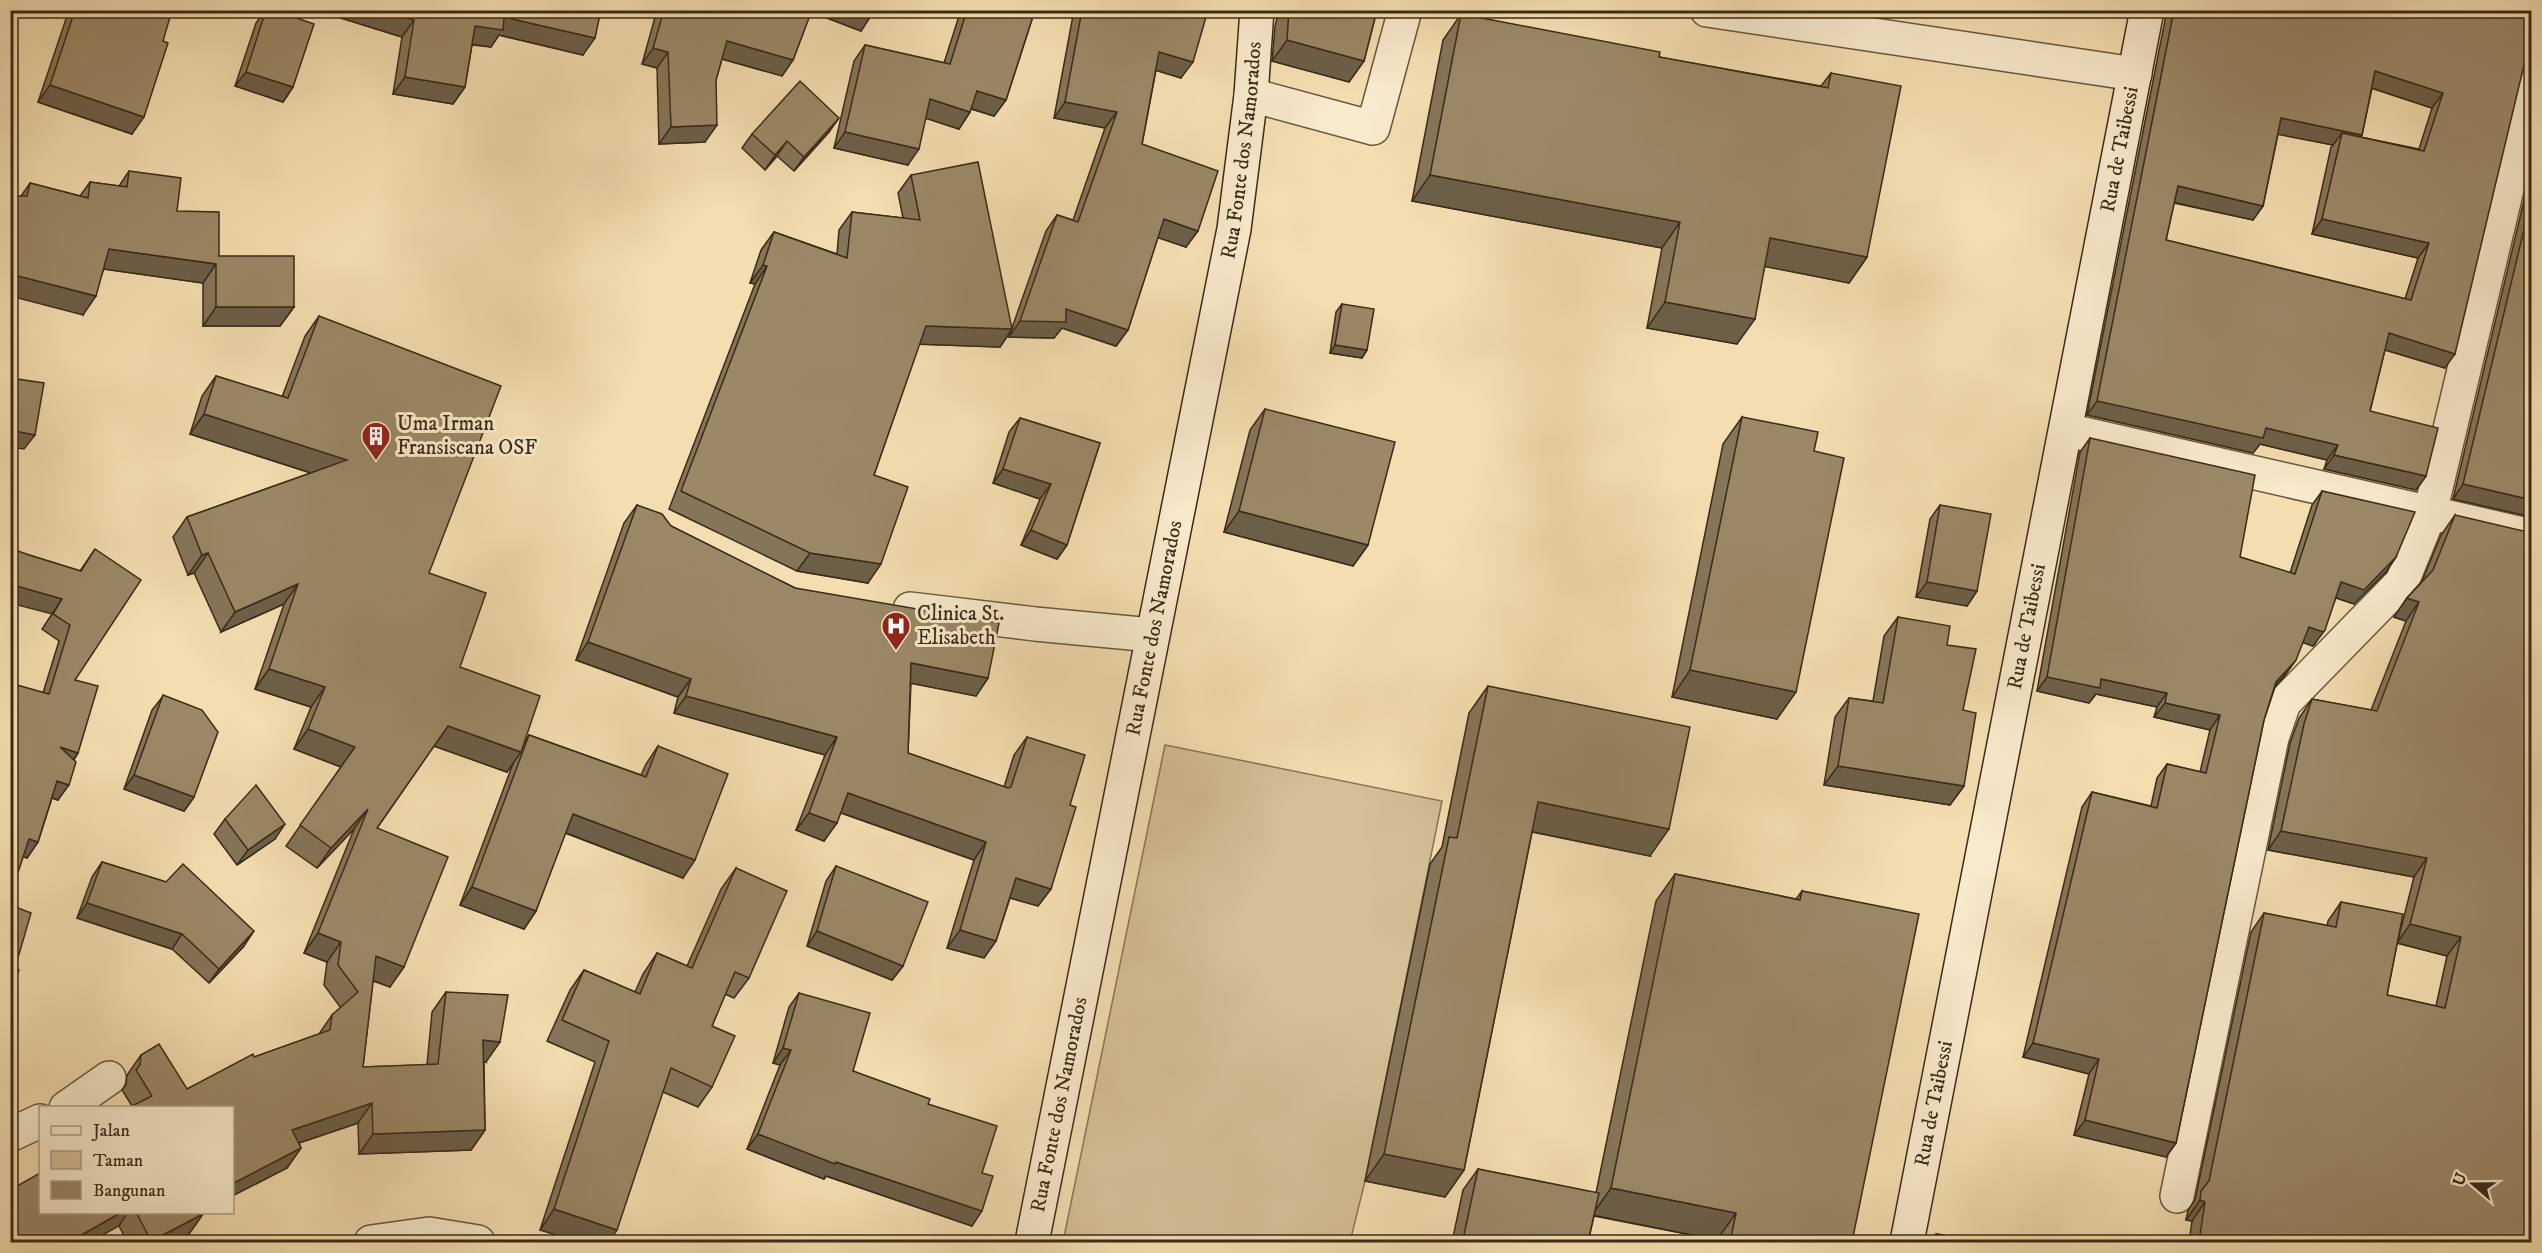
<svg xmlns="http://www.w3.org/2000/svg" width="2542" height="1253" font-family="'IM FELL DW Pica',serif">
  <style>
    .green { fill: #d5bf97; stroke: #887457; stroke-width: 1.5 }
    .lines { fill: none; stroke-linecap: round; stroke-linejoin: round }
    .street-casing { stroke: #69573e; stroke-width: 36 }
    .secondary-casing { stroke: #3b2a17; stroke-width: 36 }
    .street { stroke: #f8eacc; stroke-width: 33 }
    .secondary { stroke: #f8eacc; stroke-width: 33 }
    .wall { fill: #857559; stroke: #3b2a17; stroke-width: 1.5; fill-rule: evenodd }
    .shaded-wall { fill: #6c5f48; stroke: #3b2a17; stroke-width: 1.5 }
    .building { fill: #9b8867; stroke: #3b2a17; stroke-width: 1.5; fill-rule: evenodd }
    .labels { text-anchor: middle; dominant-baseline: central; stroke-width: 6; stroke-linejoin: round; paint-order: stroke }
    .street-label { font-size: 21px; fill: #3b2a17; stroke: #f8eacc }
    .poi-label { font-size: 21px; fill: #3b2a17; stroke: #f8eacc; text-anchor: start }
  </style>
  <rect width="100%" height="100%" fill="#f4deb1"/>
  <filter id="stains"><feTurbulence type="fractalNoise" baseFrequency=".00333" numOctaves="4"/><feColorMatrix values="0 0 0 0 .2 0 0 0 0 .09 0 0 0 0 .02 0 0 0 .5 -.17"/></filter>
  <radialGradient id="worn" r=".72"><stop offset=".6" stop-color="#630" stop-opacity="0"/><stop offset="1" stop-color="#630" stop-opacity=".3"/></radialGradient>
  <path class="green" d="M1165 745 1442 801 1365 1181 1350 1242H1063Z"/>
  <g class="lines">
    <g class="street-casing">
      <g id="street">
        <path d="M1707 10 2135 74"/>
        <path d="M1251 95 1373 128 1405 10"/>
        <path d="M2067 430 2532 536"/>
        <path d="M910 609 1035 624 1152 635"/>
        <path d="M66 1108 109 1078"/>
        <path d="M10 1135 40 1121"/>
        <path d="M2177 1196 2272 738 2284 703 2402 582 2430 513 2532 84"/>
        <path d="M371 1242 429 1234 478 1242"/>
      </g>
    </g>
    <g class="secondary-casing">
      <g id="secondary">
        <path id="s1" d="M1032 1242 1234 229 1251 95 1257 10"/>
        <path id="s2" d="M1907 1242 2147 10"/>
      </g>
    </g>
    <use href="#street" class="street"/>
    <use href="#secondary" class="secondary"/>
  </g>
  <g class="wall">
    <path d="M69 10H172L132 134 38 102Z"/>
    <path d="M265 10H273L293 87 283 102 235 86 256 23Z"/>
    <path d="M329 10H601L583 55 499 35 491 47 472 45 465 87 453 104 393 94 402 37 328 14Z"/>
    <path d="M657 10H746L759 14 760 10H874L872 14 861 31 811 12 793 60 782 76 722 59 716 80 705 142 659 144 657 68 642 64Z"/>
    <path d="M944 10H1035L1006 100 994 116 971 109 970 112 959 129 926 118 908 165 834 148 854 61 865 45 944 63 959 16Z"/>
    <path d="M1074 10H1208L1181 78 1156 70 1142 144 1186 247 1158 237 1128 330 1116 346 1062 328 1054 338 1009 337 1011 331 1000 347 919 344 874 475 868 583 797 571 669 509 755 284 750 283 761 250 774 232 837 254 839 230 852 212 903 218 898 193 911 175 1012 328 1046 231 1057 215 1073 220 1105 128 1054 118Z"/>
    <path d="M1279 10H1377L1364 61 1349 82 1272 61 1275 26Z"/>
    <path d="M2167 10H2532V66H2526L2523 68 2445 368 2385 350 2370 411 2426 476 2416 490 2324 469 2327 460 2260 444 2253 453 2087 415ZM2372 88 2432 108 2419 149 2360 137 2362 135ZM2278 134 2333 145 2331 147 2312 234 2418 258 2405 299 2166 240 2174 203 2253 220 2263 206Z"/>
    <path d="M1461 14 1659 57 1821 86 1831 73 1867 257 1849 283 1765 266 1737 344 1647 328 1662 248 1412 201 1443 40Z"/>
    <path d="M829 132 794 171 777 156 765 170 742 148 752 134Z"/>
    <path d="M2532 167V517L2453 499Z"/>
    <path d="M129 171 177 211 219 256 294 307 280 326H203V283L104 269 83 315 21 196 30 183 80 196 90 182 119 186Z"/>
    <path d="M1342 304 1367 350 1362 358 1330 353 1336 312Z"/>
    <path d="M319 316 429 573 460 667 524 743 529 735 641 775 646 764 658 746 683 878 565 833 536 911 524 929 460 905 514 761 507 772 434 746 377 828 390 987 373 981 363 1067 427 1065 432 1012 446 992 486 1062 484 1061 485 1130 471 1150 359 1154 358 1123 299 1143 301 1148 287 1168 232 1196V1107L132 1106 122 1090 126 1085 127 1075 141 1055 187 1089 254 1057 319 1034 332 1015 341 1008 324 985 327 962 304 953 354 829 317 868 286 846 341 767 294 749 311 707 255 689 284 604 221 632 194 573 188 575 173 537 187 517 311 473 190 434 202 396 216 376 282 397 305 336Z"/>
    <path d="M1265 409 1368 545 1353 566 1224 532 1250 430Z"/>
    <path d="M1742 417 1777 719 1672 697 1723 444Z"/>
    <path d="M1020 418 1100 443 1067 545 1057 559 1021 545 1040 499 993 483 1009 432Z"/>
    <path d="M2090 438 2240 557 2290 573 2312 505 2322 491 2396 557 2386 572 2354 604 2336 598 2315 644 2313 646 2303 642 2286 674 2275 687 2264 720 2176 1143 2166 1157 2074 1135 2089 1074 2023 1057 2082 807 2092 792 2151 806 2157 778 2167 764 2200 772 2210 730 2154 717 2157 707 2096 694 2089 703 2037 691 2080 452Z"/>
    <path d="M637 505 671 526 795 588 988 678 976 696 911 683 908 753 1004 787 1014 755 1027 737 1070 805 1051 889 1038 906 1010 898 996 941 984 958 947 948 974 860 841 813 824 841 796 830 825 755 674 713 678 697 576 660 624 523Z"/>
    <path d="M1940 505 1977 591 1967 606 1916 597 1930 519Z"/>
    <path d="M2455 515 2532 1242H2189L2192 1221 2186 1220 2188 1210 2195 1200 2251 932 2264 913 2327 926 2328 921 2341 902 2398 940 2414 877 2268 850 2290 743 2299 718 2312 699 2371 710 2406 621 2394 617 2407 598 2422 581 2441 535ZM2397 943 2447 956 2436 1006 2387 995Z"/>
    <path d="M95 549 75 680 78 753 74 760 58 800 52 798 38 842 27 858 23 856 43 693 59 641 42 629 52 614 29 555 80 571Z"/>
    <path d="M1898 617 1947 645 1963 710 1964 786 1950 805 1824 785 1835 717 1849 698 1873 701 1884 636Z"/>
    <path d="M1488 686 1650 856 1532 832 1464 1170 1445 1197 1365 1181 1430 864 1442 847 1469 713Z"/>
    <path d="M163 696 194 797 184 811 124 789 152 710Z"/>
    <path d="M225 819 275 839 237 865 214 834Z"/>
    <path d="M102 862 166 882 244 946 209 983 172 949 77 918 92 877Z"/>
    <path d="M836 866 903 966 892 980 807 946 826 881Z"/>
    <path d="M736 868 749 978 734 998 725 994 712 1026V1087L698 1107 663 1092 540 1230 595 1062 547 1041 570 990 584 970 635 992 643 974 657 953 687 966 721 889Z"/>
    <path d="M1675 874 1796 899 1802 891 1852 1242H1717V1240L1594 1216 1588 1242H1452L1463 1190 1478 1169 1596 1193 1656 901Z"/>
    <path d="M799 993 853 1071 928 1104 982 1173 972 1226 826 1176 824 1179 747 1149 780 1065 773 1063 789 1007Z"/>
    <path d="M40 1212H202L203 1214 189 1234 173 1242H127L119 1226Z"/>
    <path d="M1936 1234 1988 1242H1929Z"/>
  </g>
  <g class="shaded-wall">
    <path d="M330 10H383L414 20 402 37 328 14Z"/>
    <path d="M807 10H862L872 14 861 31Z"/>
    <path d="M944 10H963L959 16Z"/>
    <path d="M504 17 595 38 583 55 499 35 491 47 463 43 475 26Z"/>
    <path d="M1287 40 1364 61 1349 82 1272 61Z"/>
    <path d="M727 41 793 60 782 76 715 57Z"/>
    <path d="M653 48 668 52 657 68 642 64Z"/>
    <path d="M1159 52 1193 62 1181 78 1148 68Z"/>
    <path d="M2532 55V66H2526L2518 72 2528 57Z"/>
    <path d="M2375 71 2443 93 2432 108 2365 86Z"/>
    <path d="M246 72 293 87 283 102 235 86Z"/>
    <path d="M405 77 465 87 453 104 393 94Z"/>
    <path d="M50 85 144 117 132 134 38 102Z"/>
    <path d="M977 91 1006 100 994 116 966 107Z"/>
    <path d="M930 99 970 112 959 129 919 116Z"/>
    <path d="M1065 102 1117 112 1105 128 1054 118Z"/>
    <path d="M839 118 829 132 794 171 804 157Z"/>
    <path d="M2281 118 2362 135 2352 149 2342 133 2333 145 2271 133Z"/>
    <path d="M717 125 705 142 659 144 671 127Z"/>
    <path d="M845 132 919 149 908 165 834 148Z"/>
    <path d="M787 141 777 156 765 170 775 155Z"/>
    <path d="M1430 175 1680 222 1662 248 1412 201Z"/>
    <path d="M2178 186 2263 206 2253 220 2168 201Z"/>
    <path d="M1164 219 1198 231 1186 247 1153 236Z"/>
    <path d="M2322 219 2429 243 2418 258 2312 234Z"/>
    <path d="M1770 238 1867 257 1849 283 1752 264Z"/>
    <path d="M109 249 216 264 203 283 96 268Z"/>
    <path d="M763 265 767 266 755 284 750 283Z"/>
    <path d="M10 274 96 296 83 315 10 296Z"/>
    <path d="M1665 302 1755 319 1737 344 1647 328Z"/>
    <path d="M216 307H294L280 326H203Z"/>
    <path d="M1066 309 1128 330 1116 346 1062 328 1054 338 1009 337 1020 321Z"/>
    <path d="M926 326 1012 329 1000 347 913 344Z"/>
    <path d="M2389 333 2455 354 2445 368 2379 348Z"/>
    <path d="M1335 345 1367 350 1362 358 1330 353Z"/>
    <path d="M2097 401 2266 428 2338 445 2327 460 2260 444 2253 453 2087 415Z"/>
    <path d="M204 414 347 460 333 480 190 434Z"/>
    <path d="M10 430 35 435 24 449 10 447Z"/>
    <path d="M2334 455 2426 476 2416 490 2324 469Z"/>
    <path d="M1003 469 1051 484 1040 499 993 483Z"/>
    <path d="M2463 484 2532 500V517L2453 499Z"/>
    <path d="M1239 511 1368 545 1353 566 1224 532Z"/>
    <path d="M1031 530 1067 545 1057 559 1021 545Z"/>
    <path d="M208 553 194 573 188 575 202 555Z"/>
    <path d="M810 553 881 564 868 583 797 571Z"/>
    <path d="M2396 557 2386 572 2354 604 2331 596 2341 582Z"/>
    <path d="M1927 582 1977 591 1967 606 1916 597Z"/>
    <path d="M10 584 62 599 52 614 10 603Z"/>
    <path d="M298 584 284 604 221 632 235 612Z"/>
    <path d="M2407 598 2419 602 2406 621 2394 617Z"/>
    <path d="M2309 627 2325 630 2313 646 2298 641Z"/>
    <path d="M588 642 691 679 678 697 576 660Z"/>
    <path d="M2296 660 2286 674 2266 697 2276 682Z"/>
    <path d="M911 663 988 678 976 696 899 681Z"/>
    <path d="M269 669 325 687 311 707 255 689Z"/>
    <path d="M1690 670 1796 692 1777 719 1672 697Z"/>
    <path d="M2047 677 2101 679 2167 693 2157 707 2096 694 2089 703 2037 691Z"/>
    <path d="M686 696 837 737 825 755 674 713Z"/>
    <path d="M2165 703 2220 715 2210 730 2154 717Z"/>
    <path d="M448 726 521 752 507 772 434 746Z"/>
    <path d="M308 729 355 747 341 767 294 749Z"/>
    <path d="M60 747 78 753 67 769Z"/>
    <path d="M1838 766 1964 786 1950 805 1824 785Z"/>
    <path d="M134 775 194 797 184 811 124 789Z"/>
    <path d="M57 781 69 785 58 800 47 796Z"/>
    <path d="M848 793 986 842 974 860 836 811Z"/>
    <path d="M1538 802 1669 829 1650 856 1519 829Z"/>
    <path d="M368 809 354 829 317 868 331 848Z"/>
    <path d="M809 813 837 823 824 841 796 830Z"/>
    <path d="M573 814 695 860 683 878 561 831Z"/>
    <path d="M285 824 275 839 237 865 248 850Z"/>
    <path d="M2281 831 2427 858 2414 877 2268 850Z"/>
    <path d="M29 839 38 842 27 858 18 854Z"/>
    <path d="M1016 878 1051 889 1038 906 1003 896Z"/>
    <path d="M472 887 536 911 524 929 460 905Z"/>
    <path d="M87 903 182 934 172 949 77 918Z"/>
    <path d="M2410 924 2461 937 2447 956 2397 943Z"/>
    <path d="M960 930 996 941 984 958 947 948Z"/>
    <path d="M254 931 244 946 209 983 219 969Z"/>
    <path d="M817 931 903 966 892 980 807 946Z"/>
    <path d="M318 933 341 942 327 962 304 953Z"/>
    <path d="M376 956 404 967 390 987 362 976Z"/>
    <path d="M483 1040 500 1042 486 1062 469 1060Z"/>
    <path d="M2033 1043 2099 1059 2089 1074 2023 1057Z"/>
    <path d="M783 1048 791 1050 780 1065 773 1063Z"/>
    <path d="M372 1103 358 1123 278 1150 292 1130Z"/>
    <path d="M2085 1120 2176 1143 2166 1157 2074 1135Z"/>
    <path d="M485 1130 471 1150 359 1154 373 1134Z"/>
    <path d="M758 1134 836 1162 982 1211 972 1226 826 1176 824 1179 747 1149Z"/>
    <path d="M301 1148 287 1168 232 1196V1184Z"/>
    <path d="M1384 1154 1464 1170 1445 1197 1365 1181Z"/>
    <path d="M1611 1188 1736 1213 1717 1240 1592 1215Z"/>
    <path d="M2200 1200 2205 1202 2192 1221 2186 1220Z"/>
    <path d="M554 1209 617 1230 609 1242H579L540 1230Z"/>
    <path d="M122 1212H128L119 1226 90 1242H69Z"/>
    <path d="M203 1214 189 1234 173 1242H150Z"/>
    <path d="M1464 1235 1503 1242H1459Z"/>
  </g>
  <g class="building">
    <path d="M75 10H172L163 41 168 43 144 117 50 85Z"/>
    <path d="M266 10H273L314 24 293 87 246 72Z"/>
    <path d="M383 10H601L595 38 504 17 503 30 475 26 465 87 405 77 414 20Z"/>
    <path d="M664 10H746L764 15 766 10H812L793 60 727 41 716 80 717 125 671 127 668 52 653 48Z"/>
    <path d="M862 10H874L872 14Z"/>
    <path d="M967 10H1035L1006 100 977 91 970 112 930 99 919 149 845 132 865 45 950 64Z"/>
    <path d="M1082 10H1208L1193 62 1159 52 1142 144 1218 171 1198 231 1164 219 1128 330 1066 309V322L1020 321 1057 215 1078 222 1117 112 1065 102Z"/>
    <path d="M1289 10H1377L1364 61 1287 40Z"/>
    <path d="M2174 10H2532V55L2528 57 2524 65 2455 354 2389 333 2370 411 2438 428 2426 476 2334 455 2338 445 2266 428 2263 438 2097 401ZM2375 71 2443 93 2424 151 2342 133 2322 219 2429 243 2411 300 2166 240 2178 186 2263 206 2281 118 2362 135Z"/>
    <path d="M1461 14 1660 52 1659 57 1828 88 1831 73 1901 86 1867 257 1770 238 1755 319 1665 302 1680 222 1430 175Z"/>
    <path d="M800 81 839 118 804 157 787 141 775 155 752 134Z"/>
    <path d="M978 162 1012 329 926 326 874 475 908 487 881 564 810 553 681 491 767 266 763 265 774 232 847 258 852 212 920 220 911 175Z"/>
    <path d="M129 171 181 178 177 211 219 212V256H294V307H216V264L109 249 96 296 10 274V196H27L30 183 88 198 90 182 127 187Z"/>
    <path d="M2532 196V500L2463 484Z"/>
    <path d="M1342 304 1374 309 1367 350 1335 345Z"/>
    <path d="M319 316 501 386 429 573 486 593 460 667 540 696 521 752 448 726 377 828 448 857 404 967 376 956 363 1067 438 1064 446 992 508 995 500 1042 483 1040 485 1130 373 1134 372 1103 292 1130 301 1148 232 1184V1107H130L152 1096 136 1070 140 1065 141 1055 159 1044 187 1089 253 1054 254 1057 330 1030 332 1015 358 992 338 965 341 942 318 933 368 809 331 848 300 825 355 747 308 729 325 687 269 669 298 584 235 612 208 553 202 555 187 517 347 460 204 414 216 376 288 398Z"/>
    <path d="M10 378 44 383 35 435 10 430Z"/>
    <path d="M1265 409 1395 442 1368 545 1239 511Z"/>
    <path d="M1742 417 1818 432 1814 451 1844 458 1796 692 1690 670Z"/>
    <path d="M1020 418 1100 443 1067 545 1031 530 1051 484 1003 469Z"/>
    <path d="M2090 438 2255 475 2240 557 2295 574 2322 491 2415 512 2396 557 2364 590 2341 582 2325 630 2323 632 2309 627 2296 660 2276 682 2264 720 2176 1143 2085 1120 2099 1059 2033 1043 2092 792 2157 808 2167 764 2206 773 2220 715 2165 703 2167 693 2101 679 2100 688 2047 677Z"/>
    <path d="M637 505 662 514 671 526 795 588 999 623 988 678 911 663 908 753 1008 788 1011 787 1027 737 1085 755 1070 805 1076 807 1051 889 1016 878 996 941 960 930 986 842 848 793 837 823 809 813 837 737 686 696 691 679 588 642Z"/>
    <path d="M1940 505 1991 514 1977 591 1927 582Z"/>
    <path d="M2455 515 2532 533V1242H2199L2205 1202 2200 1200 2201 1191 2209 1181 2264 913 2336 927 2341 902 2403 914 2387 995 2445 1008 2461 937 2410 924 2427 858 2281 831 2304 724 2312 699 2377 711 2419 602 2407 598 2433 570Z"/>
    <path d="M10 548 29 555 81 571 95 549 141 580 75 680 98 686 78 753 60 747 76 762 69 785 57 781 38 842 29 839 10 897V683L49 694 70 625 53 614 62 599 10 584Z"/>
    <path d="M1898 617 1950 626 1947 645 1976 649 1963 710 1976 713 1964 786 1838 766 1849 698 1883 703Z"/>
    <path d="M1488 686 1690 727 1669 829 1538 802 1464 1170 1384 1154 1449 837 1457 838Z"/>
    <path d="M163 695 202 710 218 732 194 797 134 775Z"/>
    <path d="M529 735 646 777 658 746 728 774 695 860 573 814 536 911 472 887Z"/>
    <path d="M256 785 285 824 248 850 225 819Z"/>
    <path d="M102 862 166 882 183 864 254 931 219 969 182 934 87 903Z"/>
    <path d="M836 866 928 902 903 966 817 931Z"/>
    <path d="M736 868 787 891 749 978 735 972 712 1026 735 1036 712 1087 671 1068 617 1230 554 1209 609 1041 562 1020 584 970 640 994 657 953 692 968Z"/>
    <path d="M1675 874 1800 900 1802 891 1919 914 1852 1242H1730L1736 1213 1611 1188Z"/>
    <path d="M10 905 31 913 15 968 19 970 10 994Z"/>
    <path d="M799 993 870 1013 853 1071 930 1099 928 1104 997 1126 982 1173 993 1176 982 1211 836 1162 835 1164 758 1134 791 1050 783 1048Z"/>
    <path d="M1478 1169 1599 1193 1588 1242H1503L1464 1235Z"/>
    <path d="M40 1173V1212H122L69 1242H10V1190Z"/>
    <path d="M136 1212H202L203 1214 151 1241Z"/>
    <path d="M1936 1234 1988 1242H1934Z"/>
  </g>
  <defs>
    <g id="building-pin" transform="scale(1.5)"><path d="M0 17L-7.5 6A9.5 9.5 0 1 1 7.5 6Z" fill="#8f2418" stroke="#f8eacc"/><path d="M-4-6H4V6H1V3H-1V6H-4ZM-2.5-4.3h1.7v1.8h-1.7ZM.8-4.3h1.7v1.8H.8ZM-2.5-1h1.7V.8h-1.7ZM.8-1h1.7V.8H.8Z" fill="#fff"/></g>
    <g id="hospital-pin" transform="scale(1.5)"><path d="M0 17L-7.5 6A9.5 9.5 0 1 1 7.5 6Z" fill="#8f2418" stroke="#f8eacc"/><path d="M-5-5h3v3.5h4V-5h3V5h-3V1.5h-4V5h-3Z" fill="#fff"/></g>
  </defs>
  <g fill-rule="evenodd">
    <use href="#building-pin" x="376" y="436"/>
    <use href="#hospital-pin" x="896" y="626"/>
  </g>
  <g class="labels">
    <g class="street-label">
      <text stroke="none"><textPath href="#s1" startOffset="1112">Rua Fonte dos Namorados</textPath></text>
      <text stroke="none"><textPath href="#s2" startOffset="1113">Rua de Taibessi</textPath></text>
      <text stroke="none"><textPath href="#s2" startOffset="627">Rua de Taibessi</textPath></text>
      <text stroke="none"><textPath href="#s1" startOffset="626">Rua Fonte dos Namorados</textPath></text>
      <text stroke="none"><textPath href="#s2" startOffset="141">Rua de Taibessi</textPath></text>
      <text stroke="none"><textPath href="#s1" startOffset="140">Rua Fonte dos Namorados</textPath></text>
    </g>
    <g class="poi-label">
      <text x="397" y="424">Uma Irman<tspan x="397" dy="24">Fransiscana OSF</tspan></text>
      <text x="917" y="614">Clinica St.<tspan x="917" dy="24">Elisabeth</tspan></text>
    </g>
  </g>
  <rect width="2542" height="1253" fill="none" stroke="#f4deb1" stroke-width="36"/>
  <rect x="12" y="12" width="2518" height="1229" fill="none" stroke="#3b2a17" stroke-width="3"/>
  <rect x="18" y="18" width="2506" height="1217" fill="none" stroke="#3b2a17" stroke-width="1.5"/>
  <rect x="39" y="1106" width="195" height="108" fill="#f8eacc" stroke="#ac9d84" stroke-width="1.5"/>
  <rect x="51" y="1126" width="30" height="9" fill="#f8eacc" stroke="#ac9d84" stroke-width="1.5"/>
  <text x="93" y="1136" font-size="18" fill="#3b2a17">Jalan</text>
  <rect x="51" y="1151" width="30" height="18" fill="#d5bf97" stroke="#ac9d84" stroke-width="1.5"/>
  <text x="93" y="1166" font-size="18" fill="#3b2a17">Taman</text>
  <rect x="51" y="1181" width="30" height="18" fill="#9b8867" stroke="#ac9d84" stroke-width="1.5"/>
  <text x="93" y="1196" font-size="18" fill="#3b2a17">Bangunan</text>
  <g transform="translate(2473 1184) rotate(290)" stroke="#f8eacc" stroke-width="4.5" paint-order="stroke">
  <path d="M0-4.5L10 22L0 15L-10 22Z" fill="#3b2a17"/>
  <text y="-9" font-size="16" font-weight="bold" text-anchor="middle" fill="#3b2a17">U</text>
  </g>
  <rect width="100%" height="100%" filter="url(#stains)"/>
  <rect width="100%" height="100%" fill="url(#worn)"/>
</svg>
